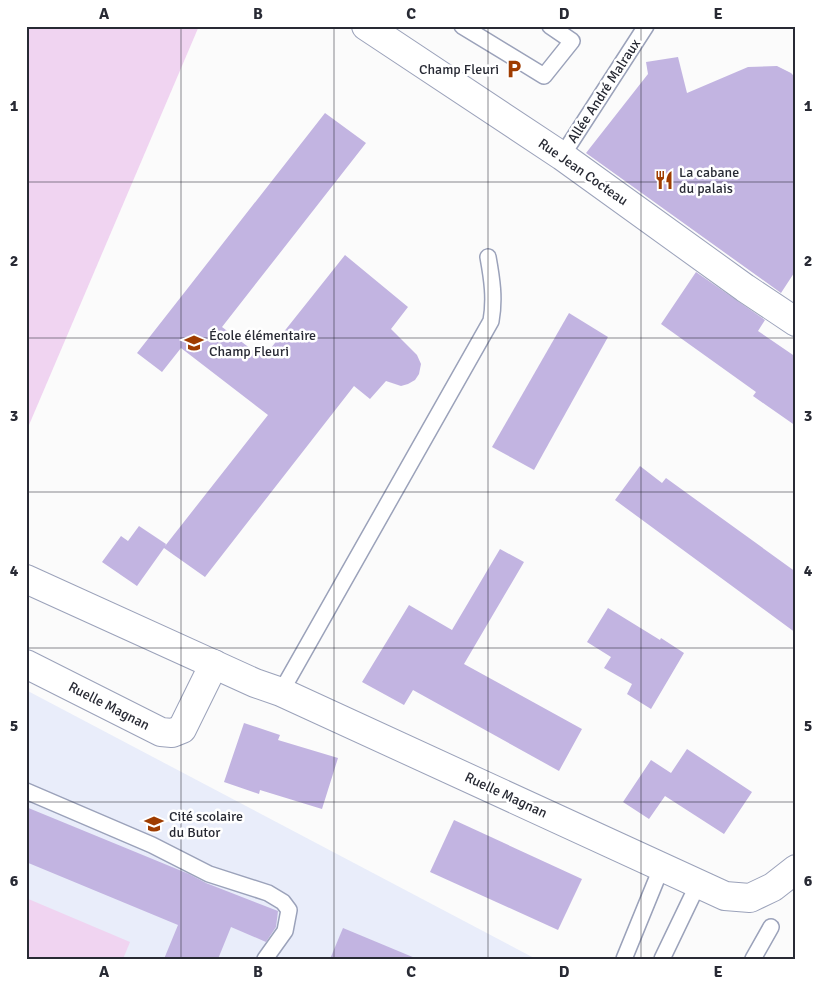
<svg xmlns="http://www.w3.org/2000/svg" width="822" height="985" font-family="Signika,sans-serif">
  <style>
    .built { fill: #e9edfa }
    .green { fill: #f0d4f1 }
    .building { fill: #c2b4e1 }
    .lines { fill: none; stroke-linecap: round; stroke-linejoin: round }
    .service-casing { stroke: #9ba2ba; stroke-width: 18 }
    .minor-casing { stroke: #9ba2ba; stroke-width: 30 }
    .service { stroke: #fff; stroke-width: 15 }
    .minor { stroke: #fff; stroke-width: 28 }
    .grid { fill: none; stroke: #282a34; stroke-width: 1; stroke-opacity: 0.55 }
    .labels { text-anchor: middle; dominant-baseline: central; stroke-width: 5; stroke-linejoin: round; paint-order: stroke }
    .poi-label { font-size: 14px; fill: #282a34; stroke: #fff; text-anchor: start }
    .street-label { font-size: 14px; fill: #282a34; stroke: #fff }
    .neatline { fill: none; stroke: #282a34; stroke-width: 2 }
    .grid-label { font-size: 16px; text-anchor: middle; font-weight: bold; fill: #282a34 }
  </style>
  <rect width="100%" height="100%" fill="#fbfbfb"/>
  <path class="built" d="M26 690 536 959H26Z"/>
  <g class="green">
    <path d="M26 26H199L26 432Z"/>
    <path d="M26 898 130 942 123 959H26Z"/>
  </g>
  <g class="building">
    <path d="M678 57 687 93 748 67 777 66 791 73 796 78V270L781 293 586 153 648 74 646 62Z"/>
    <path d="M325 113 366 143 222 327 263 358 345 255 408 307 391 329 417 355 421 364 419 374 415 380 408 384 401 386 386 381 370 399 354 386 205 577 164 548 137 586 102 562 121 536 128 541 139 526 166 544 165 546 268 415 181 348 162 372 137 353Z"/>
    <path d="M696 272 765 320 758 331 796 357V426L753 396 756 392 661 324Z"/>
    <path d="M569 313 608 337 534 470 492 447Z"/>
    <path d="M640 466 662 483 666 478 796 572V633L615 500Z"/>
    <path d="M500 549 524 562 464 664 582 729 559 771 413 690 404 705 362 682 409 605 452 630Z"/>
    <path d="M608 608 660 640 661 638 684 653 651 709 627 694 632 684 604 668 611 657 587 642Z"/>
    <path d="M244 723 280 735 278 740 338 758 322 809 260 790 259 794 224 782Z"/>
    <path d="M687 749 752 792 724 834 665 796 649 819 623 802 651 760 671 773Z"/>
    <path d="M26 807 189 874 206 883 278 911 276 927 266 942 231 927 218 959H164L178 925 26 862Z"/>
    <path d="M454 820 582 879 558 930 430 872Z"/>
    <path d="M343 928 415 958V959H330Z"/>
  </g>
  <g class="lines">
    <g class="service-casing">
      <g id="service">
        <path d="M462 26 544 76 572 41 550 26"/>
        <path d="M562 156 646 26"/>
        <path d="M281 692 491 321C495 299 492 279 488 257"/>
        <path d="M26 791 152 845 209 874 268 893 283 902 289 910 285 931 265 959"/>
        <path d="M624 959 662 866"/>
        <path d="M662 959 698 884"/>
        <path d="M753 959 771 927"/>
      </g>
    </g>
    <g class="minor-casing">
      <g id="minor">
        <path d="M366 26 562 156 745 288 796 322"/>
        <path d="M26 579 255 683 281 692 725 896 750 898 773 887 796 869"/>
        <path d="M26 664 161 732 172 733 182 729 214 664"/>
      </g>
    </g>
    <use href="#service" class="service"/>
    <use href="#minor" class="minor"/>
  </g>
  <path class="grid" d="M181 26V959M334 26V959M488 26V959M641 26V959M26 182H796M26 338H796M26 492H796M26 648H796M26 802H796"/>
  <defs>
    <g id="parking-bare" transform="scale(1.5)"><path d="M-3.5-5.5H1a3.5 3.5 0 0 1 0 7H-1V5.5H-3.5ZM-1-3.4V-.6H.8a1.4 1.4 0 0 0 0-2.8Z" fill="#9f3c00" stroke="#fff" stroke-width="2.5" paint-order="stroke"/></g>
    <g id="restaurant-bare" transform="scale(1.5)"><path d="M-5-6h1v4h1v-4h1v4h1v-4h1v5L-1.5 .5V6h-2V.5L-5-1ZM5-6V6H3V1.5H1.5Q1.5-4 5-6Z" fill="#9f3c00" stroke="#fff" stroke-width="2.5" paint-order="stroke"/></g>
    <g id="school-bare" transform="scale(1.5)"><path d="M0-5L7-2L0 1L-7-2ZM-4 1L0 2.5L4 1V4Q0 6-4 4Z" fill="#9f3c00" stroke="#fff" stroke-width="2.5" paint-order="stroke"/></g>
    <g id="university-bare" transform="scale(1.5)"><path d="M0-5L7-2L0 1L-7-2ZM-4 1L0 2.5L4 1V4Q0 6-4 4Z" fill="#9f3c00" stroke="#fff" stroke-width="2.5" paint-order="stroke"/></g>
  </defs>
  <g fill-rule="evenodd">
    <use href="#parking-bare" x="514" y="69"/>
    <use href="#restaurant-bare" x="664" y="180"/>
    <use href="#school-bare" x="194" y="343"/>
    <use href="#university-bare" x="154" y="824"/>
  </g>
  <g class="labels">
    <g class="poi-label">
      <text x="499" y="69" text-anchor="end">Champ Fleuri</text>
      <text x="679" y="172">La cabane<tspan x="679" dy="16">du palais</tspan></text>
      <text x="209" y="335">École élémentaire<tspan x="209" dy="16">Champ Fleuri</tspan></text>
      <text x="169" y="816">Cité scolaire<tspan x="169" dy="16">du Butor</tspan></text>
    </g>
    <g class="street-label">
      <text transform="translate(604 91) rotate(-57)">Allée André Malraux</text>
      <text transform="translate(583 172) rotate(35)">Rue Jean Cocteau</text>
      <text transform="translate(109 706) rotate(27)">Ruelle Magnan</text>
      <text transform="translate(506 795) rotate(25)">Ruelle Magnan</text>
    </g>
  </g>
  <rect width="822" height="985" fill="none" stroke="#ffffff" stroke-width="55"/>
  <rect x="28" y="28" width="766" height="930" class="neatline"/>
  <g class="grid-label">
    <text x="104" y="19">A</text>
    <text x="258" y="19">B</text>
    <text x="411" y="19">C</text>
    <text x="564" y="19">D</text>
    <text x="718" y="19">E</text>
    <text x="14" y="111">1</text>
    <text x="808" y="111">1</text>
    <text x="14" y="266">2</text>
    <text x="808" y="266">2</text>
    <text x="14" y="421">3</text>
    <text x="808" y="421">3</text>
    <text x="14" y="576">4</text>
    <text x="808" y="576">4</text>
    <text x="14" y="731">5</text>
    <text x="808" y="731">5</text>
    <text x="14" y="886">6</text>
    <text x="808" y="886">6</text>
    <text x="104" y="977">A</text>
    <text x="258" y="977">B</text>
    <text x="411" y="977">C</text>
    <text x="564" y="977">D</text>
    <text x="718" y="977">E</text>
  </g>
</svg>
